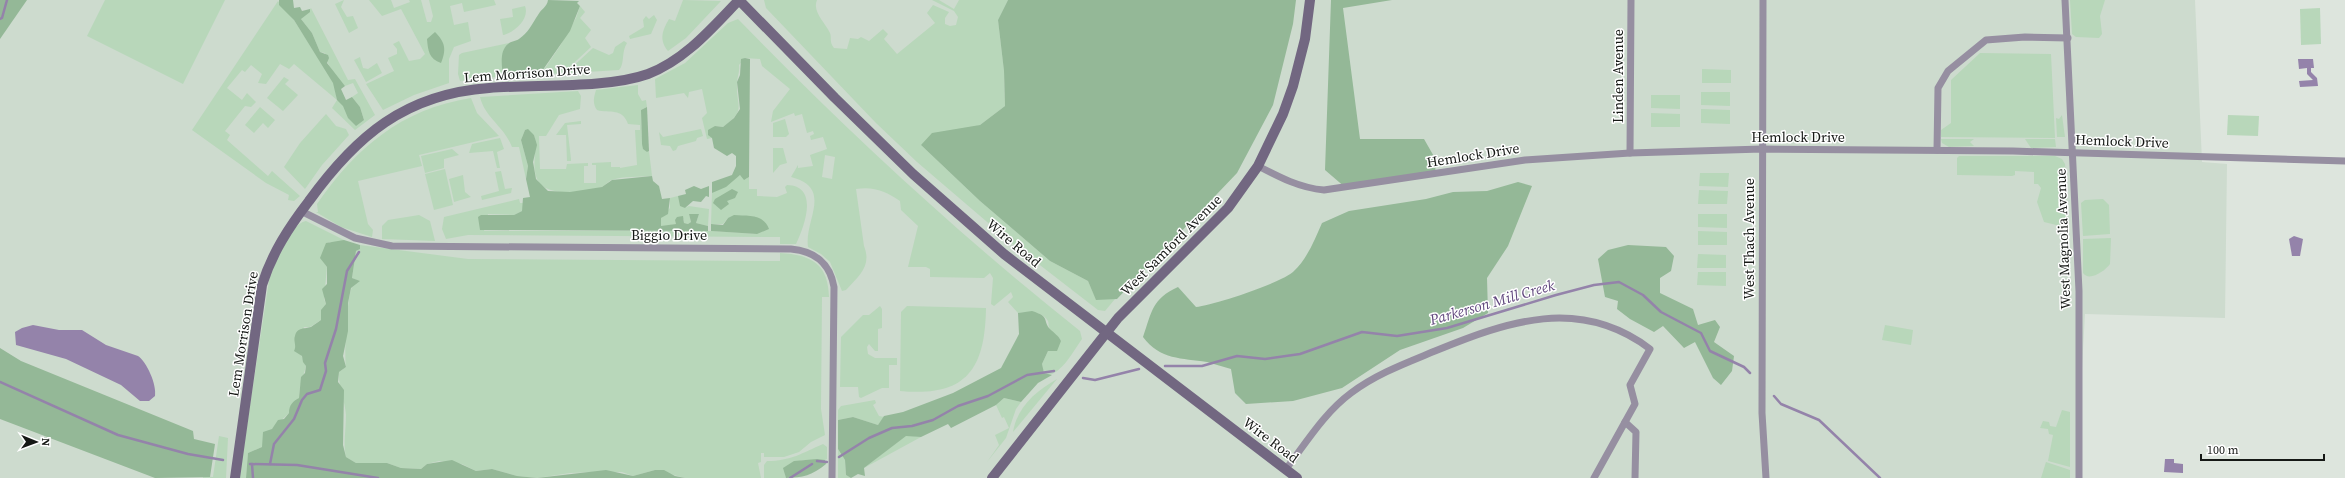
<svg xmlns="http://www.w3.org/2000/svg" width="2345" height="478" font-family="'Source Serif 4',serif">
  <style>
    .built { fill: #cddbce }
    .green { fill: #b8d7ba; fill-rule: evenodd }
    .forest { fill: #94b897 }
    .water { fill: #9483aa }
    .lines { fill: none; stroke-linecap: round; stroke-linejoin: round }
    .stream { stroke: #9483aa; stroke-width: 2.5 }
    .street { stroke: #968fa1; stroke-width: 7 }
    .secondary { stroke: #726781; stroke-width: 10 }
    .labels { text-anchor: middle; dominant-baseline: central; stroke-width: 3; stroke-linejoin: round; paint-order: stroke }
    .street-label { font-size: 14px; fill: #151815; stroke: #fff }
    .water-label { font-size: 15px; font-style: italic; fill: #61487e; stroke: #fff }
  </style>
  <rect width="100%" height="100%" fill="#dde5dd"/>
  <path class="built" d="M0 0H2195L2202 162 2227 164 2225 318 2085 314 2079 423V478H0Z"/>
  <g class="green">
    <path d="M105 0H225L183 84 87 36Z"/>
    <path d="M344 0 341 7 347 17 353 16 358 28 349 33 335 4Z"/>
    <path d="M369 0H391L394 8 410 2 409 0H421L427 22H431L433 16 429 0H494L496 5 464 12 462 3 450 6 454 25 468 22 471 41 454 47 449 59V83L414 95 383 110 366 84 394 71 388 58 397 54V49L393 44 399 41 409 61 420 59 425 54 401 9 382 16Z"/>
    <path d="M683 0 721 1 686 38 668 51C659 40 662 31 669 19L675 21Z"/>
    <path d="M764 0H817C812 12 825 22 830 33 832 38 829 42 834 48L847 49 850 38 858 39 861 37 869 41 883 29 888 34 884 39 897 54 935 23 927 13 933 5 949 12 945 18V24L950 26 956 25 958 17 954 11 932 0H939L954 9 959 0H1008L998 20 1004 71 1005 106 980 125 921 145 980 201 1050 261 1088 281 1096 299H1115L1105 311 1098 310 1014 245 917 162 876 123 766 8Z"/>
    <path d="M2070 0H2105L2100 16 2102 34 2099 38 2076 37 2072 34Z"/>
    <path d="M278 1 294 20 334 83 337 100 364 120 360 107 352 97 358 93 353 83 345 86C336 77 327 66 325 53L320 52 312 33 301 19 311 8 348 80 355 79 375 115 355 130 332 108 337 100 294 64 289 69 280 64 266 84 258 83 262 74 251 65 245 72 242 70 227 88 242 100 247 93 256 102 251 107 245 106 225 131 230 135 227 140 268 176 272 171 300 196 294 201 288 200 289 195 266 183 192 130Z"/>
    <path d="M525 6C530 19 514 33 503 35L500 19 513 17 512 9Z"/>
    <path d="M580 6 585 12 580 18 591 30 585 38 591 47 563 73 541 74 560 46 576 18Z"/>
    <path d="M2320 8 2321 44 2301 45 2300 9Z"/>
    <path d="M654 15 657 20 651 34 630 39 629 36 644 27 643 20 646 16 649 19Z"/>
    <path d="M738 19C845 129 959 235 1080 331L1082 339C1074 350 1061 375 1047 375L1043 370 1042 364 1048 351 1061 341C1059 335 1051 333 1049 327 1048 325 1049 323 1048 321 1042 310 1028 312 1018 313L1008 302 1013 297 1011 292 994 306 991 304 993 278 990 273 984 278 930 277V269L926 267H908L918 226 901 210 900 201C886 191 873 186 856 189L864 246C872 266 859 276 846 290L842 291 830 262 821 254 808 247C804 220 834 188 791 177L798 165V168L813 166 810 155 827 149 823 137 811 140 810 136 814 134 813 131 807 133 802 114 795 116 794 113 771 122 773 111 790 89 762 66 760 59 745 58 739 65C740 72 737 77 737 83 736 108 747 109 723 127L715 126 712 138 707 139 702 118 707 113 702 89 689 92 688 98 684 93 656 98 655 79 685 63 728 23ZM825 155 835 157 832 179 822 177Z"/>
    <path d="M624 41 627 43C621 52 625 64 619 70L570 73 568 71 593 48 609 55 613 53 615 47Z"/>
    <path d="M509 43C500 52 502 64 503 76L460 81 458 74 459 55 462 53Z"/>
    <path d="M1980 53 2051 54 2055 138 1941 137V130L1951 123V80Z"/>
    <path d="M360 57 363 68 368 69 377 63 382 73 366 82 354 60Z"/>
    <path d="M1702 69 1731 70V83H1702Z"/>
    <path d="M284 77 289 80 285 84 298 95 283 111 267 98Z"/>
    <path d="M638 85V94L642 101 646 100 647 107 641 110 642 144 647 152 649 151 652 176C640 177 623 176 612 180 608 181 606 185 602 187 586 193 545 198 537 179 531 164 538 150 534 135L525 130 521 140 528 166 526 179 519 147H512C504 126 485 118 480 97L578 91 581 96 580 109 559 115 546 136H539L540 169H566L567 164 588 163V166H584V183H596V165H592V163L611 162V167H620V168L637 165 635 130H640V125L628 124C622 107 610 114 597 110 592 103 594 97 596 90Z"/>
    <path d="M1701 92H1730V106L1701 105Z"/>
    <path d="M1651 95H1680V109L1651 108Z"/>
    <path d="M471 98 477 113 499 136 419 155 422 166 358 181 368 224 373 230 372 237 341 227 316 212H318L317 204C356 148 401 109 471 98Z"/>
    <path d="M260 107 275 120 268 128 263 123 254 133 245 125Z"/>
    <path d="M1701 109 1730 110V124L1701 123Z"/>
    <path d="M1651 113 1680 114V127H1651Z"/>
    <path d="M326 114 336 126 346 129 349 135 322 165 305 189 284 167 300 143Z"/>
    <path d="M2062 115 2065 137H2057L2056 118 2059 119Z"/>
    <path d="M2228 115 2259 116 2258 136 2227 135Z"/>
    <path d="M785 119 789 134 786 137H773V123Z"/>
    <path d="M581 121V124L567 125 571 159V161H567L566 135H556L565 123Z"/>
    <path d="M701 129 703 136 697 138 696 141 678 146 676 150 673 151 670 146 661 145 659 132 663 137Z"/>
    <path d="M500 138 504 149 497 152 500 168H497L493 151 469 153 472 144Z"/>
    <path d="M1941 139H1974L1970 142 1974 146 1949 147 1942 143Z"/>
    <path d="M2025 139H2055L2056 147 2031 148Z"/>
    <path d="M773 148H783L787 163 780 165 773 173Z"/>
    <path d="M452 149 459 155 444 159V168L425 173 421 156Z"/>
    <path d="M1959 156H2055L2062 159 2065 164 2069 228 2044 222 2037 202 2041 188 2038 184H2034V172L2015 171V175L2012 176 1957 175V158Z"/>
    <path d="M445 169 453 205 434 210 425 174Z"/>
    <path d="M501 171 505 189 512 188 511 193 482 200 481 196 499 191 495 172Z"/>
    <path d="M1700 173H1729L1728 187 1699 186Z"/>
    <path d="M463 175 465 192 471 197 454 202 449 179Z"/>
    <path d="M740 175 746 179 749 177V189H757V196L777 197 787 193 785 187 787 185C820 186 804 227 796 244H780V237L468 235 446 239 442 229 444 217 519 199 520 203H524L522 211 514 215 488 214 484 231H712L757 234 728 218 723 224H711L712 193Z"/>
    <path d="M1699 190 1728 191 1727 204H1698Z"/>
    <path d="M678 196 685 208 689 206 709 209 708 226 696 223 699 214H689L691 222 688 224 684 223V219L676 224 661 227V218L670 208V198Z"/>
    <path d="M2103 199 2109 205 2110 234 2083 236 2081 203 2085 200Z"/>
    <path d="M1698 214H1727V228L1698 227Z"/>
    <path d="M419 215 430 221 435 241 382 239V226L388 220Z"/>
    <path d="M306 221 344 240 341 242H329L322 260 327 267 324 299 326 304 322 313 321 320 310 327H304L296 343 306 366 300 387 299 398 289 413 272 429 262 447 248 453 246 478H239L270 274C276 261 291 223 306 221Z"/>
    <path d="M1698 231 1727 232V245H1698Z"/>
    <path d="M2111 238 2110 264C2105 271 2089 282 2083 273V239Z"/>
    <path d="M360 245 468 259 780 261V253C811 255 828 263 829 297H822L821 409 825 435 811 442 799 452 784 457H764V453H761V462L758 463 761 478H685L655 470 633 476 622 472H594L570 473 537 478 517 476 492 469 476 471 462 464 439 461 427 464 421 469 401 468 387 463H356L346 457C343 443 346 430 346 415 345 400 338 387 339 372L346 367C344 358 347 299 351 290 352 286 356 284 359 281L352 278 356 251 360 249Z"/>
    <path d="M1698 254 1726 255V268H1697Z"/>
    <path d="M1698 272H1726V286L1697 285Z"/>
    <path d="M880 306 882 309V328L878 329V351H875L869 344 867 347 868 354 875 358H897V365H889V388H882L861 398 859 397 858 387H840L841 337 863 315H869Z"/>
    <path d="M907 306 986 308C985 371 965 397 900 391L901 312Z"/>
    <path d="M1885 325 1913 330 1911 345 1882 340Z"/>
    <path d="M1057 379 1013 432C1017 407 1036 391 1057 379Z"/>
    <path d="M1004 398 1021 402 1016 409 1006 438 987 462 999 445 995 435 1009 428 1004 417 1002 418 996 405Z"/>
    <path d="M875 400 876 403 873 405 879 416 884 417 878 425 853 417 838 420V410L841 406Z"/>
    <path d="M2062 410 2070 412V467L2048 461 2053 435 2049 434 2048 429 2040 428 2043 421 2049 422 2050 426 2056 427Z"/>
    <path d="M906 435 921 437 864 468Z"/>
    <path d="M219 436 228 438 226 478H203V476L213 477Z"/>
    <path d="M823 444 827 447V459L825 460H802L784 468 786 478H764V465L767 461C791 461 802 453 823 444Z"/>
    <path d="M838 449 845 460 846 475 851 478H838Z"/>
    <path d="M2046 462 2070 470V478H2041Z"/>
  </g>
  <g class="forest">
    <path d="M0 0H27L0 39Z"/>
    <path d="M279 0H293L294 8 300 7 302 11 310 9V12L301 19 312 33 320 52 328 55 329 58 327 63 345 86 341 89 346 100 352 97 360 107 364 120 356 126 348 118 343 106 337 100 333 83 294 20 279 5Z"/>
    <path d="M548 0 579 1 577 3 580 6 570 31 540 74 503 76C502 67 499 51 508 44 511 41 516 41 519 39 528 33 532 24 538 15 541 9 547 7 548 0Z"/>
    <path d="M1008 0H1296L1293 24 1273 105 1237 173 1117 299 1096 300 1088 281 1050 261 980 201 921 145 932 133 980 125 1005 106 1004 71 998 20Z"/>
    <path d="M1331 0H1392L1343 8 1360 139H1424L1436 160 1435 174 1346 188 1325 170Z"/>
    <path d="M435 32C446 43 446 50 441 63 429 59 428 51 427 39Z"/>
    <path d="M745 58 750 59 749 177 744 180 740 175 726 187 712 193V182L732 175 736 166V156L732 153 727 156 714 148 712 138 708 135V130L715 126 723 127 734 118 740 109 737 82 740 75 741 59Z"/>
    <path d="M647 107 649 151 647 152 643 149 642 144 641 110Z"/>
    <path d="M528 129 534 135 537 145 533 162 536 179 548 191 570 192 602 187 612 180 652 176 653 181 659 186 662 199 670 198 668 214 661 218V226L676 224 675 220 677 217 683 216 684 223 688 224 691 222 689 214H699L696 223 708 226V231L480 230 478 217 481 215H514L522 211 523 198 530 197 526 179 528 166 521 140 525 130Z"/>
    <path d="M1518 182 1532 186 1508 246 1487 278 1488 313 1463 328 1400 350 1342 388 1293 401 1246 404 1235 393 1231 369C1223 367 1215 364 1207 362 1182 358 1160 360 1143 337 1152 311 1152 299 1178 287L1196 307C1214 305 1282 283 1294 271 1307 259 1315 239 1322 223L1349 211 1426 199 1453 192 1487 191Z"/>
    <path d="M694 186 701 189 709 186V197L706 196 701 202 693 201 685 208 680 206 678 196 686 194 685 190Z"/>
    <path d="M732 189 738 192 735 198 727 201 729 204 721 210 713 203 715 199Z"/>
    <path d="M734 215C748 216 764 214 769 229L757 234 711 231V224L723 225 728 218Z"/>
    <path d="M344 240 360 245V249L356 251 352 278 360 281 351 288 348 303V331L343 356 346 367 339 372 338 382 344 390 343 445 346 457 356 463H387L401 468 421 469 427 464 452 460 476 471 492 469 517 476 537 478 606 470 633 476 655 470H664L675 476 685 478H246L248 453 262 447 263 432 272 429 278 420 284 419 289 413C289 405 293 401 299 398L301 377 305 373 306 366 303 362 302 356 294 351C297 345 293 341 295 336 297 327 305 329 311 327 314 325 318 322 321 320V310L326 304 322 289 327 284V267L320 258 326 243Z"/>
    <path d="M1628 245 1666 247 1674 256 1671 271 1660 278V293L1693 309 1698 325 1715 320 1720 327 1714 342 1734 356 1732 371 1721 385 1713 378 1695 342 1684 348 1663 326 1654 332 1630 319 1617 309 1618 301 1605 297 1598 259 1608 250Z"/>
    <path d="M1032 311C1051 317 1042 320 1050 329 1054 333 1059 336 1061 341L1057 351H1048L1042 364 1044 373 1052 375 1038 383 1021 402 1004 398 996 405 951 428 948 424 921 437 906 436 864 468 865 476 858 474 851 478 846 475 845 460 838 449V420L853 417 878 425 884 416 903 412 953 393 1001 368 1019 334 1018 313Z"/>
    <path d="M0 348 21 361 193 431 194 439 215 444 210 477 155 478 0 419Z"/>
    <path d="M817 459 825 460 826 464C813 475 802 478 786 478L783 468 794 461Z"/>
  </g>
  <g class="water">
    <path d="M2298 59H2313L2314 68H2311V72L2317 78 2318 86 2300 87 2299 81 2313 80 2307 74V68L2299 69Z"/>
    <path d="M2294 236 2303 239 2300 256H2292L2289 239Z"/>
    <path d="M33 325 59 330H82L106 345 138 356C147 362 157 385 155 396L149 401H140L121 385 66 359 16 345 15 332 22 328Z"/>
    <path d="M2165 459H2174V463L2183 464V473L2164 472Z"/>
  </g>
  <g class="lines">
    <g class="stream">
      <path d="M0 19 2 18 7 0"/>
      <path d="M1165 366H1202L1237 356 1265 359 1300 354 1362 332 1397 336 1447 328 1556 295 1594 285 1619 282 1643 295 1661 312 1701 333 1710 351 1744 367 1750 373"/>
      <path d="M1083 378 1095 380 1139 369"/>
      <path d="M0 382 118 435 188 454 223 460"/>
      <path d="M1774 396 1781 404 1819 420 1880 478"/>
      <path d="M839 457 869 438 892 428 912 426 933 420 958 406 988 396 1027 375 1054 371"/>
      <path d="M817 461 827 462"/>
      <path d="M250 464 297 465 378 478"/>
      <path d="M252 464 253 478"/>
      <path d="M270 464 274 444 294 419 302 400 307 394 320 390 326 371 325 363 336 329 347 271 359 252"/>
      <path d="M790 478 812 464"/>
    </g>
    <g class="street">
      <path d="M1763 0 1762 413 1766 478"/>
      <path d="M2065 0 2079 291V478"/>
      <path d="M1937 150 1938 88 1948 71 1986 40 2025 37 2068 38"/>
      <path d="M1630 153 1631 0"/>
      <path d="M1258 166C1279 177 1300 188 1324 190L1525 160 1630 153 1762 149 2013 151 2345 161"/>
      <path d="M301 211 355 238 392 246 791 249C814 251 830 263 834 287L832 478"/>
      <path d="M1625 422 1636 432 1635 478"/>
      <path d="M1286 469C1306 443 1324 413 1351 393 1376 374 1406 363 1435 351 1508 321 1580 296 1650 349L1630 385 1635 404 1594 478"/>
    </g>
    <g class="secondary">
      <path d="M739 0 835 98 913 174 1004 254 1297 478"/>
      <path d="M235 478 262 285C272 253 289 227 309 201 356 136 405 94 489 88 535 84 606 89 648 74 685 60 712 28 739 0"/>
      <path d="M992 478 1118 318 1228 208 1258 166 1283 114 1293 86 1305 39 1310 0"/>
    </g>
  </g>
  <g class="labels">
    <g class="street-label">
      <text transform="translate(527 73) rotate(-4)">Lem Morrison Drive</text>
      <text transform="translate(1618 76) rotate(-90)">Linden Avenue</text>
      <text x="1798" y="137">Hemlock Drive</text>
      <text transform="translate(2122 141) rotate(2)">Hemlock Drive</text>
      <text transform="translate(1473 155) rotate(-9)">Hemlock Drive</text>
      <text x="669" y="235">Biggio Drive</text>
      <text transform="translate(1749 239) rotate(-90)">West Thach Avenue</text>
      <text transform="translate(2063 239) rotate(-92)">West Magnolia Avenue</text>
      <text transform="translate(1014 243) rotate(40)">Wire Road</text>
      <text transform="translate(1171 245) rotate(-45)">West Samford Avenue</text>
      <text transform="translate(243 334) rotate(-81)">Lem Morrison Drive</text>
      <text transform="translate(1271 440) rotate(37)">Wire Road</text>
    </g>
    <g class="water-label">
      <text transform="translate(1492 302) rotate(-16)">Parkerson Mill Creek</text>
    </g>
  </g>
  <g transform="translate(36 442) rotate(91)" stroke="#ffffff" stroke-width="3" paint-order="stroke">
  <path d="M0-3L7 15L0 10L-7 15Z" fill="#151815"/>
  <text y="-6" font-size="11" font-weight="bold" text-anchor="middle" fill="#151815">N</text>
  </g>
  <path d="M2201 454v6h123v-6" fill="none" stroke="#151815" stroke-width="2"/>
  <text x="2207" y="454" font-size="12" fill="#151815" stroke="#ffffff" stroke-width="3" paint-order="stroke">100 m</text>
</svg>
